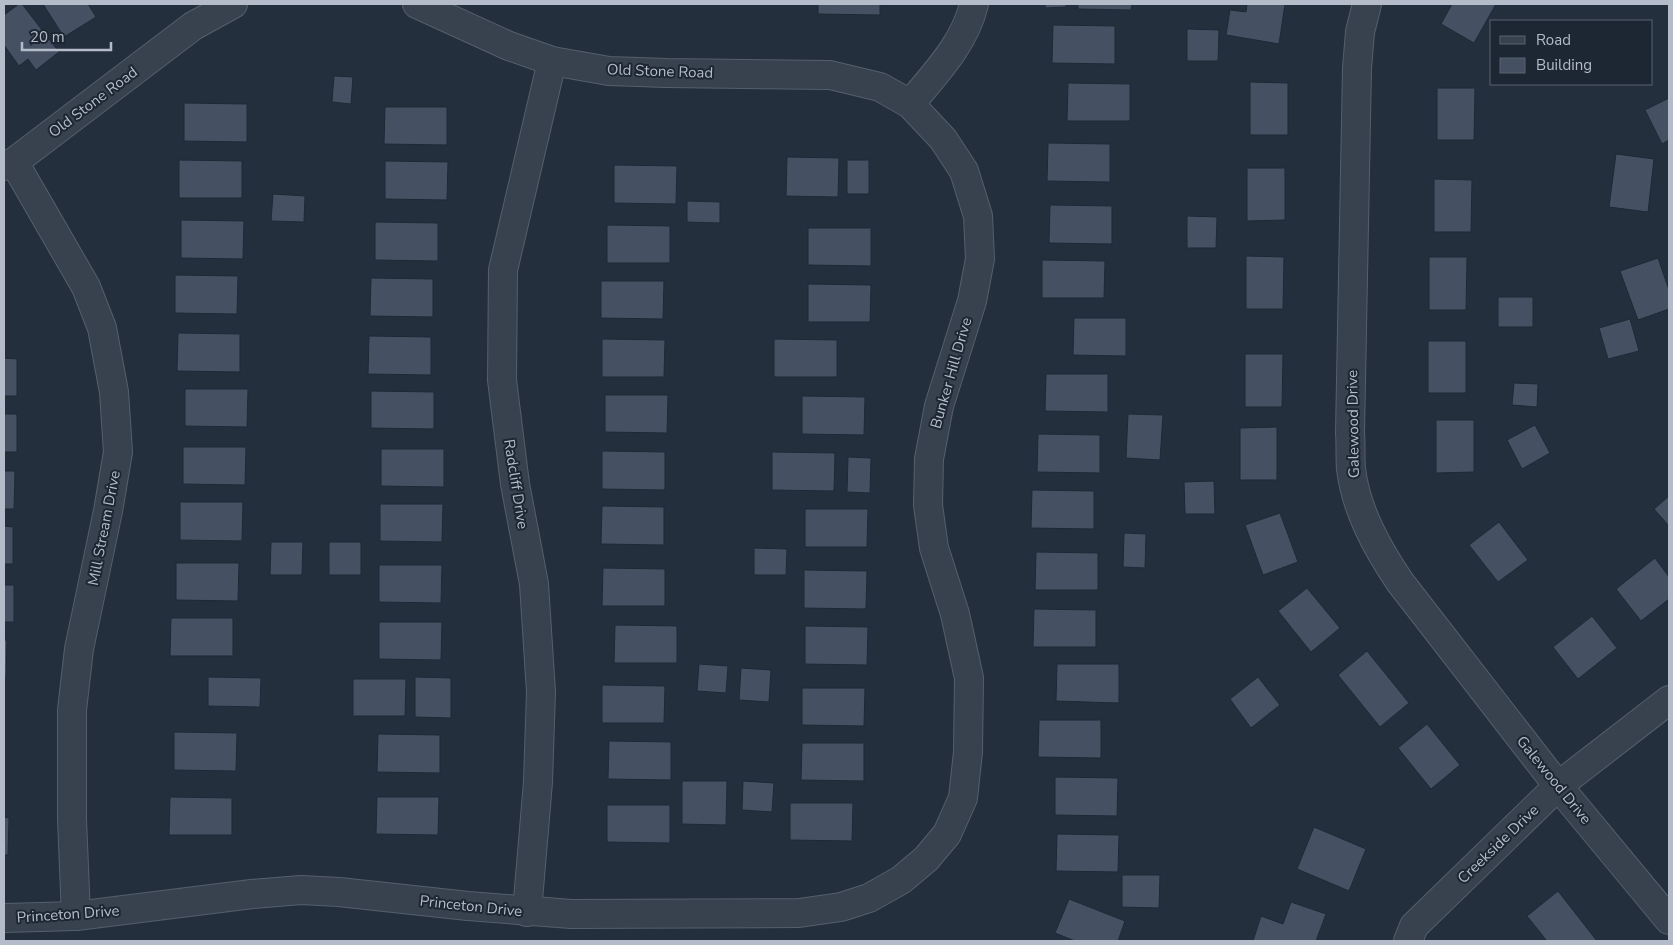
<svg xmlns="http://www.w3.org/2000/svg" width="1673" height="945" font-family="'Nunito Sans',sans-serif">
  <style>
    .building { fill: #455162; stroke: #1f2835 }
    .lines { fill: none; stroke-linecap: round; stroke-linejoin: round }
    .minor-casing { stroke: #565f6c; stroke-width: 30 }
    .minor { stroke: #38414e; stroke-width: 28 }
    .labels { text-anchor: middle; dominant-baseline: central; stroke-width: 4; stroke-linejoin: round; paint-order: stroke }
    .street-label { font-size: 15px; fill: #b4bcc9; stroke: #1d2633 }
  </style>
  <rect width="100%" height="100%" fill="#242f3e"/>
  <g class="building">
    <path d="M19 4H22L59 52 36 70 28 59 19 66 4 45V15Z"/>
    <path d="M43 4H88L96 17 64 37Z"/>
    <path d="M818 4H880V15L818 14Z"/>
    <path d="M1045 4H1066V7L1045 8Z"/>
    <path d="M1078 4H1132L1131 10 1078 9Z"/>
    <path d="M1247 4H1285L1279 44 1226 35 1230 10 1246 12Z"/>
    <path d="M1452 4H1496L1474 43 1441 24Z"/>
    <path d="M1053 25 1115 26V64L1052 63Z"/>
    <path d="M1187 29 1219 30 1218 61H1187Z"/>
    <path d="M334 76 353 77 351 104 332 102Z"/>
    <path d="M1250 82 1288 83V135H1250Z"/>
    <path d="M1068 83 1130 84V121H1067Z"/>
    <path d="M1437 88H1475L1474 140H1437Z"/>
    <path d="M1669 98V140L1662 144 1645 110Z"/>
    <path d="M184 103 247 104V142L184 141Z"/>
    <path d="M385 107H447V145L384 144Z"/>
    <path d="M1048 143 1110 144V182L1047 181Z"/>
    <path d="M1616 154 1654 159 1648 212 1609 207Z"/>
    <path d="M787 157 839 158 838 197 786 196Z"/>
    <path d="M179 160 242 161V198H179Z"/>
    <rect x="847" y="160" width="22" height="34"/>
    <path d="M385 161 448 162 447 200 385 199Z"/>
    <path d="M614 165 677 166 676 204 614 203Z"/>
    <path d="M1247 168H1285V220L1247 221Z"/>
    <path d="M1434 179 1472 180 1471 232H1434Z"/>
    <path d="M273 194 305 196 304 222 271 221Z"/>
    <path d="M687 201 720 202V223L687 222Z"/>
    <path d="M1050 205 1112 206V244L1049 243Z"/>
    <path d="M1187 216 1217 217 1216 248H1187Z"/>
    <path d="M181 220 244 221 243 259 181 258Z"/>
    <path d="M375 222 438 223V261L375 260Z"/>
    <path d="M607 225 670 226V263H607Z"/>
    <path d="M808 228H871V266L808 265Z"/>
    <path d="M1246 256 1284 257 1283 309H1246Z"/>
    <path d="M1429 257H1467L1466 310H1429Z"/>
    <path d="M1658 258 1669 290V309L1638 320 1620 271Z"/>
    <path d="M1042 260 1105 261 1104 298H1042Z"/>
    <path d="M175 275 238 276 237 314 175 313Z"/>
    <path d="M371 278 433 279V317L370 316Z"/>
    <path d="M601 281H664L663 319 601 318Z"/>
    <path d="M808 284 871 285 870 322H808Z"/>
    <rect x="1498" y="297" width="35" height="30"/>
    <path d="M1074 318H1126V356L1073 355Z"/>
    <path d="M1630 319 1639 351 1608 359 1599 328Z"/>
    <path d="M178 333 240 334V372L177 371Z"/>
    <path d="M369 336 431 337V375L368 374Z"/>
    <path d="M602 339 665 340 664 377H602Z"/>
    <path d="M774 339 837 340V377H774Z"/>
    <rect x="1428" y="341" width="38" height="52"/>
    <path d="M1245 354H1283L1282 407H1245Z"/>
    <path d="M4 358 17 359V396H4Z"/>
    <path d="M1046 374H1108V412L1045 411Z"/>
    <path d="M1514 383 1538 384 1537 407 1512 405Z"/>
    <path d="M185 389H248L247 427 185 426Z"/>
    <path d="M371 391 434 392V429L371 428Z"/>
    <path d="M605 395H668L667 433 605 432Z"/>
    <path d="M802 396 865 397 864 435 802 434Z"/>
    <rect x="4" y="414" width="13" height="38"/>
    <path d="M1128 414 1163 415 1160 460 1126 458Z"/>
    <path d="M1436 420H1474V472L1436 473Z"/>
    <path d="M1535 425 1550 453 1522 469 1507 440Z"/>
    <path d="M1277 427V480H1240V428Z"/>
    <path d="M1038 434 1100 435V473L1037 472Z"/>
    <path d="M183 447H246L245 485 183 484Z"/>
    <path d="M381 449H444V487L381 486Z"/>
    <path d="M602 451 665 452V490L602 489Z"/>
    <path d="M772 452 835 453 834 491 772 490Z"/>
    <path d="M848 457 871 458 870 493 847 492Z"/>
    <path d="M4 471H15L14 509H4Z"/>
    <path d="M1214 481 1215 514H1185L1184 482Z"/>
    <path d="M1032 490 1094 491V529L1031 528Z"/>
    <path d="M1669 496V526L1654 509Z"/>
    <path d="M180 502H243L242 541 180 540Z"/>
    <path d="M380 504H443L442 542 380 541Z"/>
    <path d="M602 506 664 507V545L601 544Z"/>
    <path d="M805 509H868L867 547H805Z"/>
    <path d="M1280 513 1298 562 1263 575 1245 525Z"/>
    <path d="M1499 522 1528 560 1498 582 1469 545Z"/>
    <path d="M4 526 13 527V564H4Z"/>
    <path d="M1124 533 1146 534 1145 568 1123 567Z"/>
    <path d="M271 542H303L302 575H270Z"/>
    <rect x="329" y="542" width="32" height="33"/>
    <path d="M754 548 787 549 786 575H754Z"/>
    <path d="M1036 552 1098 553V590H1035Z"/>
    <path d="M1655 558 1669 577V599L1641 621 1616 589Z"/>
    <path d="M176 563H239L238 601 176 600Z"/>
    <path d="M379 565H442L441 603 379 602Z"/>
    <path d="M603 568 665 569V606H602Z"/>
    <path d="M804 570 867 571 866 609 804 608Z"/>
    <rect x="4" y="585" width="10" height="37"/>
    <path d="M1307 588 1340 628 1311 652 1278 611Z"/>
    <path d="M1034 609 1096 610V647H1033Z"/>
    <path d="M1592 616 1617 648 1578 679 1553 647Z"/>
    <path d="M171 618H233V656H170Z"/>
    <path d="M379 622H442L441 660 379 659Z"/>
    <path d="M615 625 677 626V663H614Z"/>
    <path d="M805 626 868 627 867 665 805 664Z"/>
    <path d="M4 640H7L6 678H4Z"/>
    <path d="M1367 651 1409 703 1380 727 1338 675Z"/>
    <path d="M699 664 728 666 726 693 697 691Z"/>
    <path d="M1057 664H1119V703L1056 701Z"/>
    <path d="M741 668 771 670 769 702 739 700Z"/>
    <path d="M208 677 261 678 260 707 208 706Z"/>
    <path d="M415 677 451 678V718L415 717Z"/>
    <path d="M1258 677 1280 705 1251 728 1230 699Z"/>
    <path d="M353 679H406L405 716H353Z"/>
    <path d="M602 685 665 686 664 723H602Z"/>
    <path d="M802 688H865L864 726 802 725Z"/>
    <path d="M1039 720H1101V758L1038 757Z"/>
    <path d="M1427 724 1460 765 1431 789 1398 748Z"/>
    <path d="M174 732 237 733 236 771 174 770Z"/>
    <path d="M378 734 440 735V773L377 772Z"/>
    <path d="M609 741 671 742V780L608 779Z"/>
    <path d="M802 743H864V781L801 780Z"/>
    <path d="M1055 777 1118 778 1117 816 1055 815Z"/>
    <path d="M682 781H727L726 825 682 824Z"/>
    <path d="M743 781 774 783 772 812 742 810Z"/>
    <path d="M170 797 232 798V835H169Z"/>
    <path d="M377 797H439L438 835 376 834Z"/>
    <path d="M790 803H853L852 841 790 840Z"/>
    <path d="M607 805H670V843L607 842Z"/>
    <path d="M4 817 9 818 8 855H4Z"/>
    <path d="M1314 827 1366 849 1349 891 1297 869Z"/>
    <path d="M1057 834 1119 835 1118 872 1056 871Z"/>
    <path d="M1122 875H1160L1159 908 1122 907Z"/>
    <path d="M1558 891 1597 941H1547L1527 916Z"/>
    <path d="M1069 899 1125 921 1118 941H1075L1055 933Z"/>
    <path d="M1291 902 1326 914 1316 941H1253L1261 916 1283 924Z"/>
  </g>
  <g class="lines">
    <g class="minor-casing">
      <g id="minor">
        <path d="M1367 4 1360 32 1357 68 1350 433C1351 445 1350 457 1351 469 1356 510 1377 548 1400 582L1558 786 1669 920"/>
        <path d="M910 104C935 74 965 43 974 4"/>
        <path d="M14 162 86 287 102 328 114 392 118 452 108 511 79 649 72 710V819L76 916"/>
        <path d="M4 166 14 162 193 26 233 4"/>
        <path d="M527 912 538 782 541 692 534 584 515 484 502 380 503 270 552 61"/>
        <path d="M4 918 76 916 252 894 301 890 339 892 468 906 571 914 799 913 841 907 869 898 901 880 926 859 947 834 963 798 968 752 969 678 955 614 934 548 928 505 929 459 939 406 972 301 980 259 978 216 964 171 943 139 910 104 880 87 830 75 666 73 609 71 552 61 509 46 417 4"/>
        <path d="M1408 941 1414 926 1558 786 1669 700"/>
      </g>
    </g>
    <use href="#minor" class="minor"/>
  </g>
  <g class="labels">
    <g class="street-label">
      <text transform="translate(660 71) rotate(2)">Old Stone Road</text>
      <text transform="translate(93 102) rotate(-37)">Old Stone Road</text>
      <text transform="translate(951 373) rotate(-74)">Bunker Hill Drive</text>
      <text transform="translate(1353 424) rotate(-91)">Galewood Drive</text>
      <text transform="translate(516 484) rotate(81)">Radcliff Drive</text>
      <text transform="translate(104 528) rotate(-79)">Mill Stream Drive</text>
      <text transform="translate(1554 780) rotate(51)">Galewood Drive</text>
      <text transform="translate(1498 844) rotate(-44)">Creekside Drive</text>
      <text transform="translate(471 906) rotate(6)">Princeton Drive</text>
      <text transform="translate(68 914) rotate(-4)">Princeton Drive</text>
    </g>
  </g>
  <rect width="1673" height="945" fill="none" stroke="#b4bcc9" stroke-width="10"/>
  <rect x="1490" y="20" width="162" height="65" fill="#1d2633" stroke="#59626f"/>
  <rect x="1500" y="36" width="25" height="8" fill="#38414e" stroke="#59626f"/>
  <text x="1536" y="45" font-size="15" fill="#b4bcc9">Road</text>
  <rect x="1500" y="58" width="25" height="15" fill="#455162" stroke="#59626f"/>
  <text x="1536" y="70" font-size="15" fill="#b4bcc9">Building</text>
  <path d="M22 42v8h89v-8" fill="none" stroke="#b4bcc9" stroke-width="2.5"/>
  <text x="30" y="42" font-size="15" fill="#b4bcc9" stroke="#1d2633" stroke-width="4" paint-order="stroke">20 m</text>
</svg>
